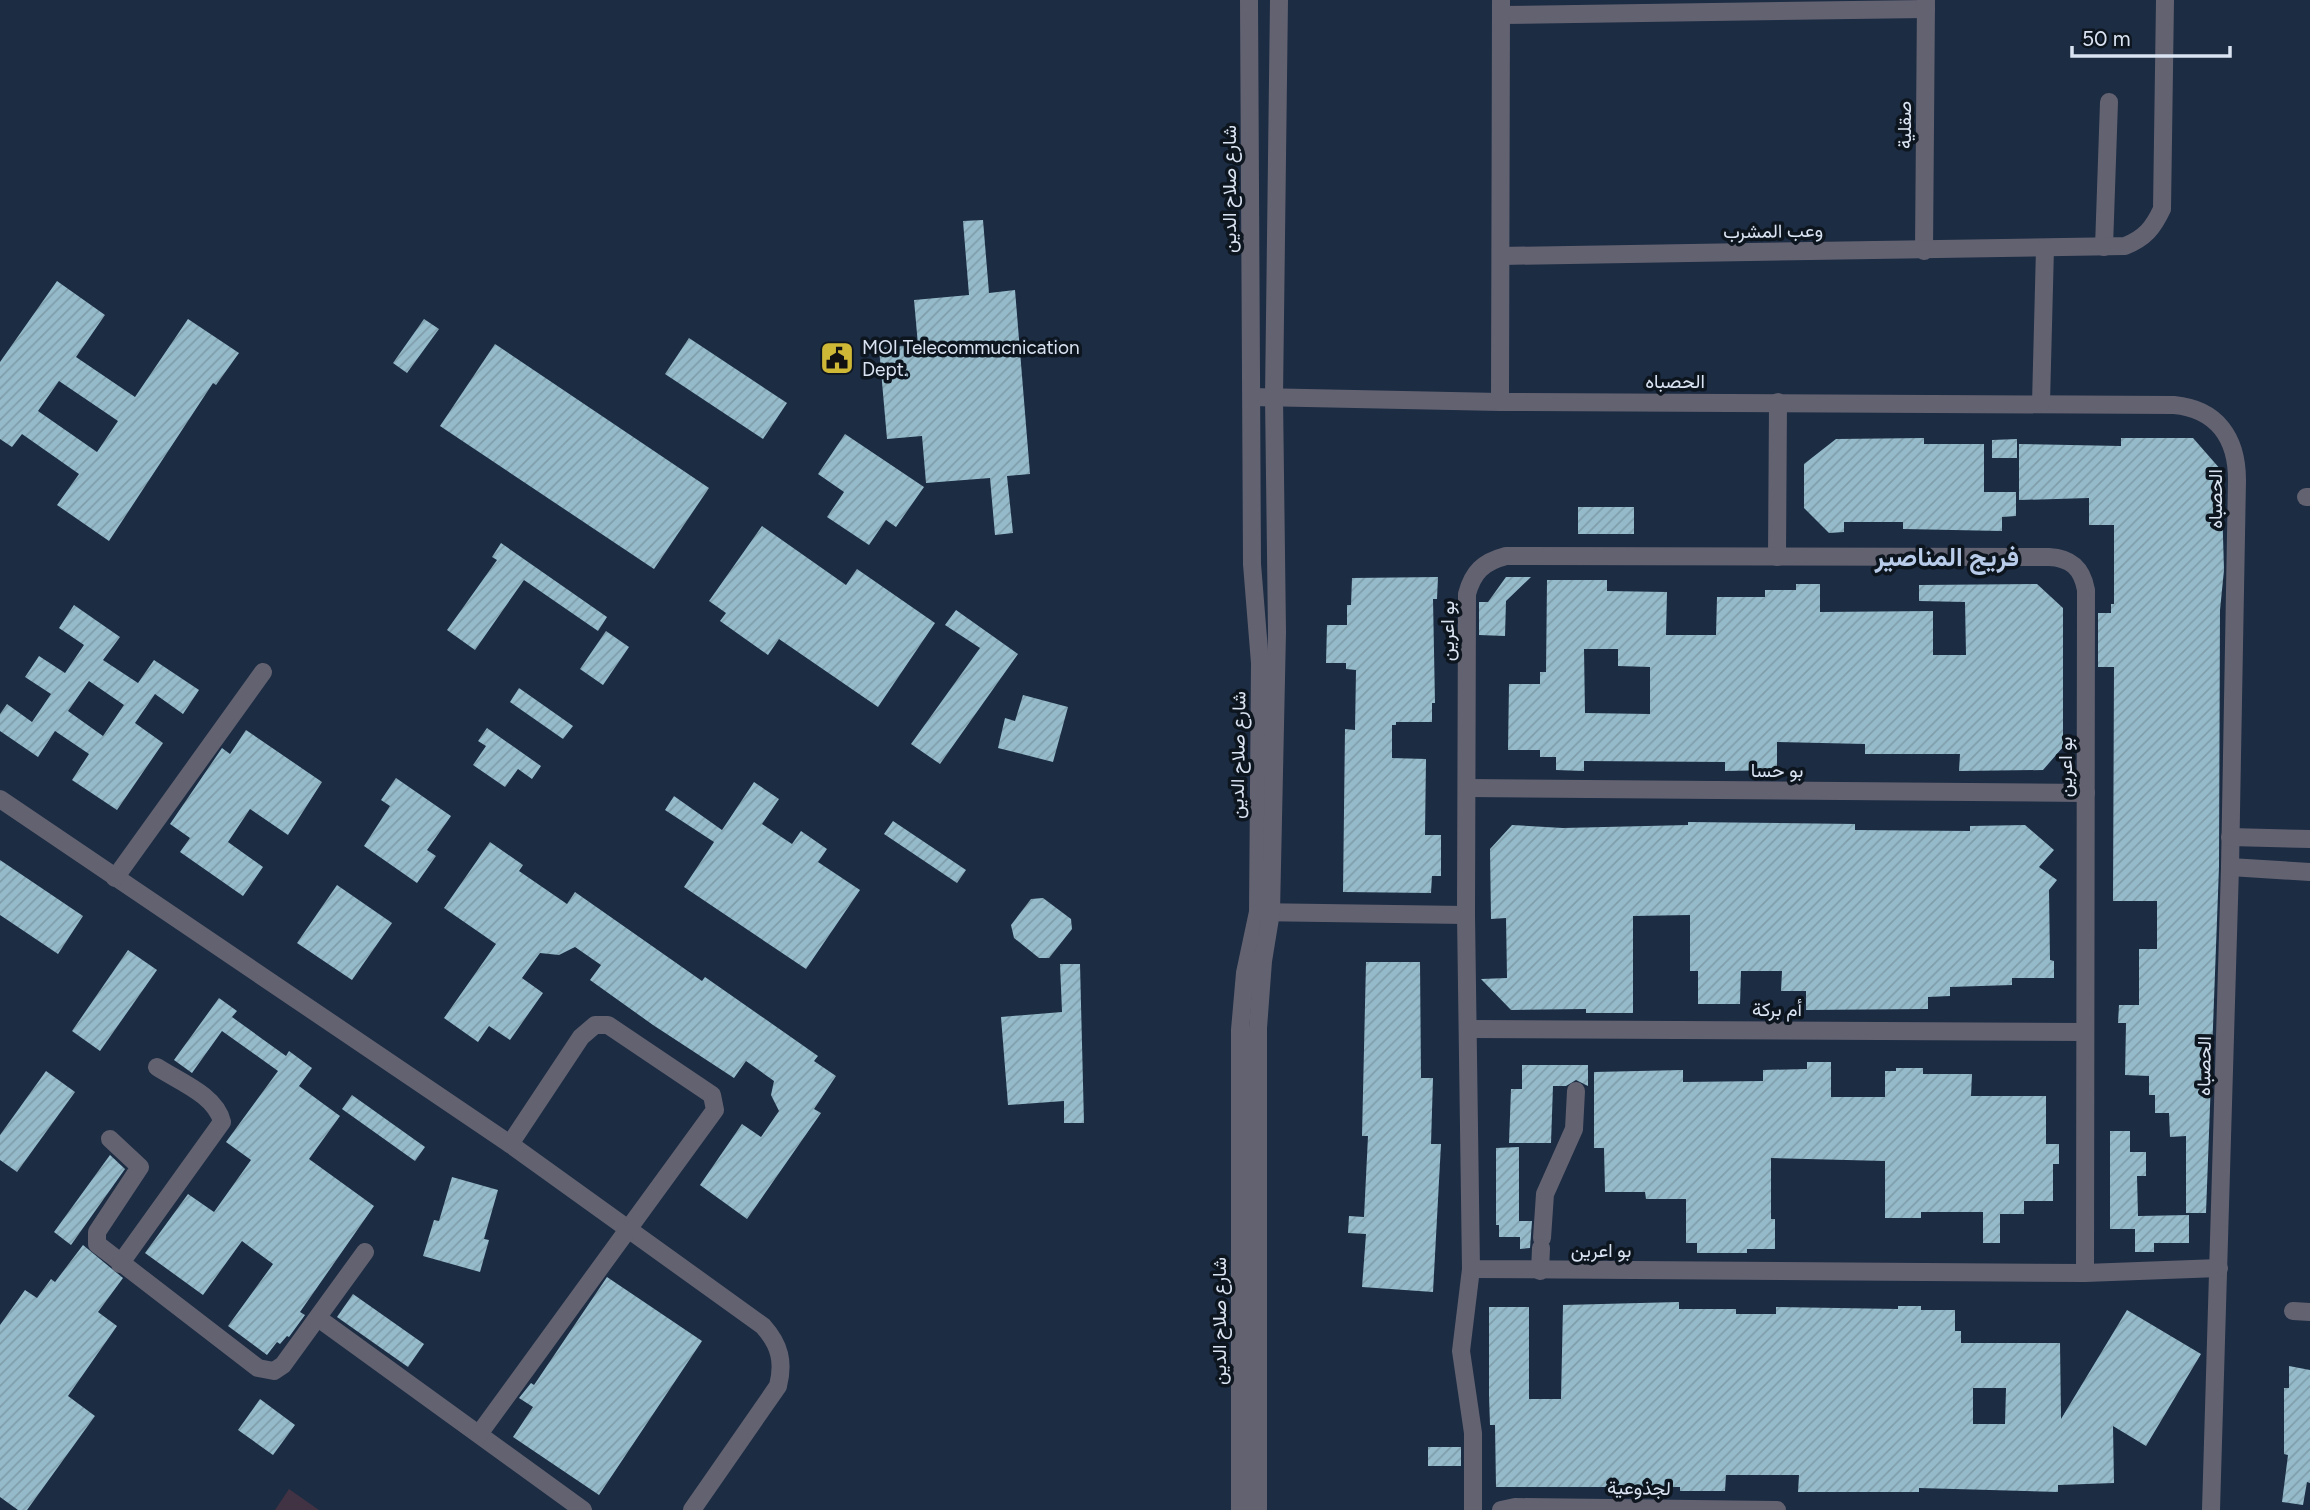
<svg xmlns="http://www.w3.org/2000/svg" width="2310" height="1510" font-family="Figtree,Vazirmatn,sans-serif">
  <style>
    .park { fill: #413244 }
    .building { fill: url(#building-hatch); fill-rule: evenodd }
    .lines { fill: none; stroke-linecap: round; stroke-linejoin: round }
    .minor { stroke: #636271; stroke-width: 18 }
    .labels { text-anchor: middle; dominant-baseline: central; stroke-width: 7; stroke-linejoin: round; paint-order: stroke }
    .street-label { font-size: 19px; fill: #d9e3f2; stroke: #0d151f }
    .poi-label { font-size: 19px; fill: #d9e3f2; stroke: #0d151f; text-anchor: start }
    .district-label { font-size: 26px; font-weight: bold; fill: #b8ccea; stroke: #0d151f }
  </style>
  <defs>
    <pattern id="building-hatch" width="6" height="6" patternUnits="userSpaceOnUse" patternTransform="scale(1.75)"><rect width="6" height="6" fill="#95bbcb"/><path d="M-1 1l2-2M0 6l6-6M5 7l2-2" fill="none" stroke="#809daa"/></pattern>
  </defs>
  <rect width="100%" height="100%" fill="#1c2c43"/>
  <path class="park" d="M289 1489 319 1510H275Z"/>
  <g class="building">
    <path d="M983 220 989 293 1015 290 1030 474 1007 476 1013 533 995 535 990 478 926 483 922 436 887 439 879 348 918 345 914 300 969 295 963 221Z"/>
    <path d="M57 281 105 315 76 357 135 397 188 319 239 353 216 385 213 383 109 541 57 505 79 474 22 434 12 447 0 439V362ZM59 381 118 421 97 452 38 411Z"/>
    <path d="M424 319 439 329 407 373 393 363Z"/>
    <path d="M689 338 787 403 763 439 665 374Z"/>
    <path d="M495 344 709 488 654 569 440 426Z"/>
    <path d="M845 434 924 487 896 527 886 520 869 545 827 517 844 492 818 474Z"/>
    <path d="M1924 438V444H1984V492H2016V516L2002 517V531L1903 529V522H1844V532L1829 533 1804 508V464L1836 439Z"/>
    <path d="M2121 438H2193L2221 470 2224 570 2220 610 2219 867 2206 1213H2186V1136L2170 1137 2169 1113H2155V1095H2149V1076L2125 1075 2126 1023H2118L2119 1005H2139V949H2157V901H2113L2114 667H2098V613H2111V604H2114V525H2089V498L2019 500V444L2121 446Z"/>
    <path d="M2017 439V458H1992V440Z"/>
    <rect x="1578" y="507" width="56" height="27"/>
    <path d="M762 526 846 585 857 569 935 623 878 707 779 639 768 655 720 621 726 613 709 601Z"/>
    <path d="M501 543 607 617 598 631 524 580 475 650 447 630 497 560 492 557Z"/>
    <path d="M1438 577 1437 599H1433L1435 703H1432V722H1396V725H1392V758L1426 759 1425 835H1441V876H1432L1431 893 1343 892 1345 729 1355 730 1356 670 1346 669V663H1326L1327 625H1347V605H1351L1352 578Z"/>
    <path d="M1506 577H1531L1506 601 1505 636 1479 635V602H1488Z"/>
    <path d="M1547 580H1607V591L1667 592 1666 635H1716L1717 597H1765V590H1796V584H1820V612L1933 611V655H1966L1965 602 1919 601V585L2037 584 2063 608V747L2043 770 1959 771 1960 754H1865V744L1777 742V770L1725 771V762L1584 761V771L1556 770V757H1540V750H1508L1509 684H1540V672H1546ZM1584 649H1618V666L1650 667V714L1585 713Z"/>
    <path d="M74 605 120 637 103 660 138 683 154 660 199 690 183 714 155 694 135 723 163 743 117 810 72 780 89 754 55 731 38 757 0 731V714L7 704 32 722 51 694 25 677 39 656 65 673 84 645 59 628ZM89 681 124 705 103 736 68 711Z"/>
    <path d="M956 610 1018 654 940 764 911 744 980 648 945 625Z"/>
    <path d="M606 631 629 647 603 685 580 669Z"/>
    <path d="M519 688 573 726 563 739 510 702Z"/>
    <path d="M1023 695 1068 707 1053 762 998 748 1005 718 1015 721Z"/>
    <path d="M487 728 541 766 532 779 518 769 505 787 473 765 486 746 478 741Z"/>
    <path d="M246 730 322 782 288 835 250 809 228 842 263 867 243 896 180 852 190 838 170 824 222 748 230 754Z"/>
    <path d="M396 778 451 816 427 850 436 856 417 883 364 846 390 806 381 800Z"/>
    <path d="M754 782 779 799 762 824 792 844 801 831 827 849 818 862 860 890 806 969 684 887 714 842 665 810 674 796 722 830Z"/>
    <path d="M893 821 966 870 957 883 884 834Z"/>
    <path d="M1688 822 1855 824V830L1970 831V826L2025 825 2054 850 2039 867 2057 880 2049 890 2050 960 2054 961V978H2012V985L1950 987V996L1928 997V1009L1806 1010V991H1781L1782 971H1741L1740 1004H1698V971H1690V915L1633 916V1013H1586V1009L1511 1010 1481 979 1507 978 1506 918 1491 919 1490 849 1512 825 1563 828 1688 825Z"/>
    <path d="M490 842 523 865 519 871 567 904 575 892 702 981 705 977 818 1056 814 1061 836 1076 814 1109 821 1113 747 1219 700 1185 742 1124 761 1137 779 1111 771 1095 774 1081 746 1061 734 1078 653 1025 590 980 601 965 575 947 559 955 540 953 522 978 543 993 510 1040 489 1026 478 1042 444 1018 496 944 444 908Z"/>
    <path d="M0 860 83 916 58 954 0 915Z"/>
    <path d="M337 885 392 923 352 980 297 943Z"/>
    <path d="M1043 898 1071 919 1072 929 1049 958H1039L1014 938 1011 925 1031 899Z"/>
    <path d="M128 950 157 970 100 1051 72 1031Z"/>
    <path d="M1366 962H1420L1421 1078H1433L1431 1144H1441L1433 1292 1362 1287 1366 1234 1348 1233 1349 1216 1364 1217 1368 1136H1362Z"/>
    <path d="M1060 964H1080L1084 1123H1064V1101L1008 1105 1001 1017 1062 1012Z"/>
    <path d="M219 998 237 1011 232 1017 286 1056 289 1051 312 1068 299 1086 340 1116 309 1159 374 1206 300 1312 305 1315 289 1337 287 1336 280 1344 277 1342 267 1355 228 1326 273 1264 242 1241 203 1295 145 1253 188 1194 214 1212 251 1160 226 1142 278 1071 222 1031 192 1073 174 1060Z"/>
    <path d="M1807 1062H1831V1097H1885V1071H1896V1068H1923V1074H1972L1971 1096H2046V1144H2059V1164H2053V1201H2024V1214H2000V1243H1983V1212H1921V1218H1885V1161L1771 1158V1219H1775V1249H1747V1253H1697V1243H1686V1199H1646L1645 1192H1605L1604 1148H1594V1072L1683 1070V1082L1763 1081V1070L1807 1069Z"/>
    <path d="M1522 1065H1588V1086L1576 1080 1566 1086H1553L1551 1143H1509L1511 1089H1522Z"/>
    <path d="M46 1071 75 1092 17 1172 0 1160V1135Z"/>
    <path d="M352 1095 425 1147 415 1161 342 1109Z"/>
    <path d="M2110 1131H2130V1152H2146V1176H2137L2138 1216 2189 1215V1243H2154V1252H2135V1229H2110Z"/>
    <path d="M1519 1147V1221H1532L1530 1248 1520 1249V1237H1499V1225H1496V1148Z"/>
    <path d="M110 1155 125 1169 71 1245 54 1232Z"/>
    <path d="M452 1177 498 1190 484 1239 489 1240 480 1272 423 1256 434 1220 439 1221Z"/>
    <path d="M83 1245 123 1278 98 1312 117 1326 68 1396 95 1416 27 1510H18L0 1497V1325L25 1290 37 1298 51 1279 55 1282Z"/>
    <path d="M607 1277 702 1341 599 1495 513 1437 533 1407 519 1398 531 1383 534 1385Z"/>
    <path d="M353 1294 424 1344 408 1367 337 1317Z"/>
    <path d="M1679 1302V1309H1736V1314H1776V1307L1898 1309V1306H1921V1310H1955V1331H1961V1343H2060L2061 1419 2127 1310 2201 1354 2146 1446 2113 1426 2114 1483 2058 1485V1492L1919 1488V1492H1798L1799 1475H1726L1725 1491H1680V1487H1496L1495 1425H1490L1489 1395V1307H1529V1399H1561L1563 1305ZM1973 1388H2006L2005 1424H1973Z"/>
    <path d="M2289 1366 2310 1370V1483L2307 1482 2303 1505 2282 1502 2288 1455 2284 1454V1388H2289Z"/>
    <path d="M260 1399 295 1425 273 1455 238 1430Z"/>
    <rect x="1428" y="1447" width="33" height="19"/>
  </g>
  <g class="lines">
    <g class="minor">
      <path d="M1501 15 1926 9"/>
      <path d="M2104 247 2109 102"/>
      <path d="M1924 251 1926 0"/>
      <path d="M1501 256 2125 246C2145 238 2153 228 2162 209L2165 0"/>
      <path d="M1252 397 1500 402 2174 405C2217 409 2237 438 2237 480L2230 867 2211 1510"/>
      <path d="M1500 402 1501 0"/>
      <path d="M2041 403 2045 248"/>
      <path d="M2306 497H2310"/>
      <path d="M1777 557 1778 402"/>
      <path d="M1468 788 2086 793"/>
      <path d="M0 799 510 1144 763 1326C780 1345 784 1362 778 1386L692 1510"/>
      <path d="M2230 837 2310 839"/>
      <path d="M2230 867 2310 872"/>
      <path d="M115 878 263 672"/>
      <path d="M1259 912 1466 915"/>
      <path d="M1469 1029 2085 1032"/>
      <path d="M110 1139 140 1167 97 1232V1244L258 1368 274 1371 283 1365 365 1252"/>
      <path d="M1542 1238 1545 1194 1574 1129 1576 1091"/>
      <path d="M120 1264 222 1122C216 1095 178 1081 157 1067"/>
      <path d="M1471 1269 1461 1351 1473 1433V1510"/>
      <path d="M1540 1271 1541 1248"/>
      <path d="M2085 1273 2086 590C2082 568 2071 558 2049 557L1506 556C1483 562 1473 572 1467 594L1466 915 1471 1269 2085 1273 2219 1268"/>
      <path d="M2293 1311 2310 1312"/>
      <path d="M318 1318 583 1510"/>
      <path d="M479 1434 715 1110 712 1095 608 1025H595L581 1037 510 1144"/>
      <path d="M1240 1510V1030L1245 973 1258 912 1260 663 1252 564 1249 0"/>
      <path d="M1258 1510V1028L1263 961 1271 912 1277 632 1274 397 1279 0"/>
      <path d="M1501 1510 1515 1507 1777 1510"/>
    </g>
  </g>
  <defs>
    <g id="civic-square" transform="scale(1.75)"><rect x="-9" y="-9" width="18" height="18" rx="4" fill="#d0b837" stroke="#0d151f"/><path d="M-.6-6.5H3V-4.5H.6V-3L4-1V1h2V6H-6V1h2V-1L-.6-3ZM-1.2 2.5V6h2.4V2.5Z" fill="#111"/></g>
  </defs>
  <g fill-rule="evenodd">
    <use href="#civic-square" x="837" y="358"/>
  </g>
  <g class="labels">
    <g class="street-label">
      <text transform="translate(1904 125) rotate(-90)">صقلية</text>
      <text transform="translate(1229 189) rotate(-90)">شارع صلاح الدين</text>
      <text transform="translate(1773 231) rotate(-1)">وعب المشرب</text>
      <text x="1675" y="381">الحصباه</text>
      <text transform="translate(2215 499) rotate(-90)">الحصباه</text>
      <text transform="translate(1447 631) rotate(-90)">بو اعرين</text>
      <text transform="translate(1238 755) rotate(-89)">شارع صلاح الدين</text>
      <text transform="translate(2065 767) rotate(-90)">بو اعرين</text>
      <text x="1777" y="770">بو حسا</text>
      <text x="1777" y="1009">أم بركة</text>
      <text transform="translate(2204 1066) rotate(-89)">الحصباه</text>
      <text x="1601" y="1250">بو اعرين</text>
      <text transform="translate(1219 1321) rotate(-90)">شارع صلاح الدين</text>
      <text transform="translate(1639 1488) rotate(1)">لجذوعية</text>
    </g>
    <g class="poi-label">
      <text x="862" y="347">MOI Telecommucnication<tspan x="862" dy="22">Dept.</tspan></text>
    </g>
    <g class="district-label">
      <text x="1947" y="557">فريج المناصير</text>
    </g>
  </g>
  <path d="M2072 46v10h158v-10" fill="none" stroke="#d9e3f2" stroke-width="3.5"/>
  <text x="2082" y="46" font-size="21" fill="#d9e3f2" stroke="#0d151f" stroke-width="5" paint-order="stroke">50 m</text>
</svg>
